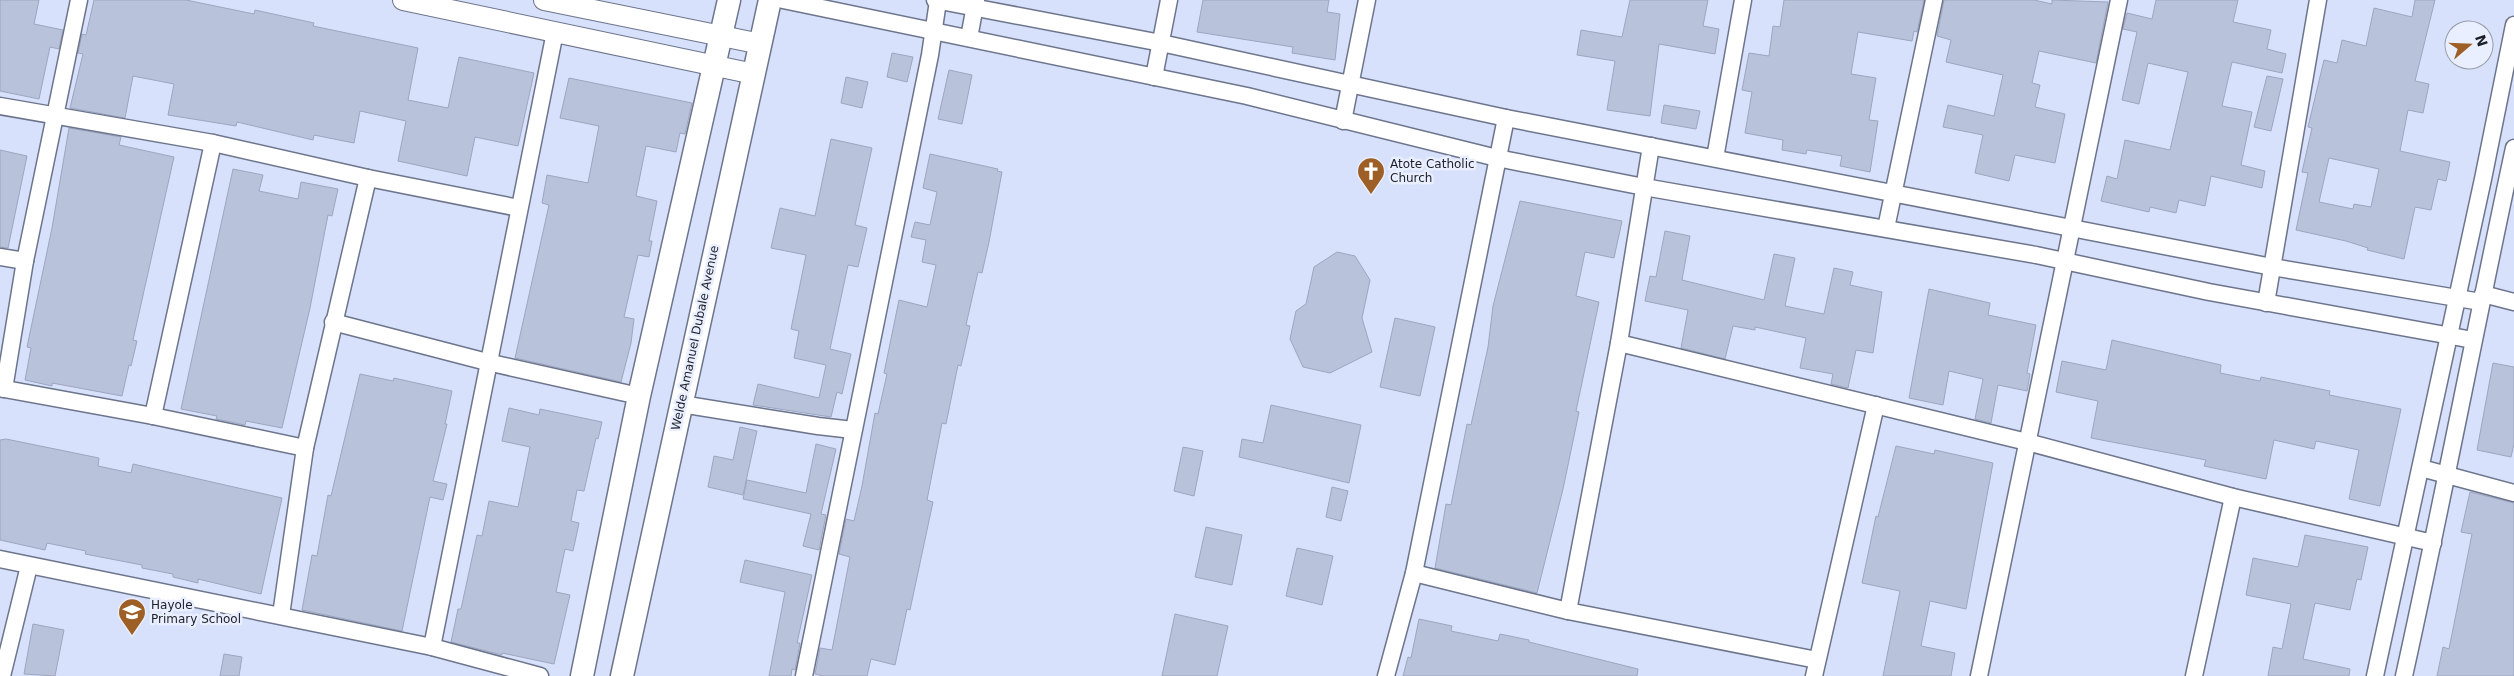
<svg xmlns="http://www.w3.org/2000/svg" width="2514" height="676" font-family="'DejaVu Sans',sans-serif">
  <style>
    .building { fill: #b8c2da; stroke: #9da6be; fill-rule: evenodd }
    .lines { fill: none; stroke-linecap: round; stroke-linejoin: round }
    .minor-casing { stroke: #6d758c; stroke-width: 19 }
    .tertiary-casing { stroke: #6d758c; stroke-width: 22 }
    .secondary-casing { stroke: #6d758c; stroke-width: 25 }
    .minor { stroke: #fff; stroke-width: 16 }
    .tertiary { stroke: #fff; stroke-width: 20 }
    .secondary { stroke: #fff; stroke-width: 22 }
    .labels { text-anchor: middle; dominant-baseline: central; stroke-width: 5; stroke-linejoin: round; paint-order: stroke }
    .poi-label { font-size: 12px; fill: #1c1f28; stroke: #e9effe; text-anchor: start }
    .street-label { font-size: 12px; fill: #1c1f28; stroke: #e9effe }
  </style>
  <rect width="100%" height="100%" fill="#d8e1fb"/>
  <g class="building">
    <path d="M0 0H39L34 24 63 30 59 49 50 47 39 99 0 91Z"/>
    <path d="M94 0H186L254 14 255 10 314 23 313 26 418 48 408 100 448 108 459 57 534 73 518 146 475 137 467 176 398 161 406 121 360 111 354 143 314 135 313 140 237 122 236 126 168 115 174 84 133 76 125 118 70 108 83 54 78 53 82 34 86 35Z"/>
    <path d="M1203 0H1329L1327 12 1340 14 1335 60 1292 53 1293 47 1197 32Z"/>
    <path d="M1630 0H1708L1703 26 1719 29 1715 54 1659 44 1650 116 1607 110 1615 61 1577 55 1581 30 1622 37Z"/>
    <path d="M1784 0H1924L1917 32 1914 31 1912 41 1858 32 1851 74 1876 78 1869 120 1878 121 1870 172 1840 166 1842 156 1807 150 1806 154 1782 150 1783 140 1745 133 1752 92 1742 90 1749 53 1769 56 1773 26 1780 27Z"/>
    <path d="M1944 0H2034L2052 4V0L2108 2 2096 63 2039 51 2032 83 2040 85 2035 107 2065 114 2055 163 2015 155 2009 181 1975 173 1983 135 1943 127 1948 105 1994 116 2003 75 1946 62 1951 40 1937 36Z"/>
    <path d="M2156 0H2238L2233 22 2271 30 2267 49 2286 54 2282 73 2232 62 2222 106 2252 112 2241 165 2265 171 2262 188 2211 176 2205 206 2179 200 2176 213 2150 207 2149 212 2101 201 2107 176 2117 179 2125 140 2170 150 2188 72 2148 63 2139 104 2122 100 2137 32 2123 29 2127 13 2152 19Z"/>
    <path d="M2415 0H2435L2415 81 2429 84 2423 113 2408 110 2400 151 2450 162 2446 181 2438 179 2431 210 2415 207 2404 259 2367 250 2368 248 2346 241 2296 230 2308 173 2302 172 2312 128 2308 127 2324 60 2337 63 2342 40 2366 46 2374 8 2412 17ZM2329 158 2379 169 2371 207 2354 204 2353 209 2319 202Z"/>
    <path d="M892 53 913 57 907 82 887 77Z"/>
    <path d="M949 70 972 75 962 124 938 119Z"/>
    <path d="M2267 76 2283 79 2271 131 2254 127Z"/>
    <path d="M846 77 868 82 862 108 841 103Z"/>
    <path d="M569 78 692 103 685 134 680 133 676 152 646 146 636 196 657 201 649 241H652L649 257 638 255 624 317 634 319 631 343 621 382 515 358 549 205 542 203 547 175 588 183 599 126 560 118Z"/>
    <path d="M1664 105 1700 111 1696 129 1661 123Z"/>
    <path d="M69 128 121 137 119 145 174 157 133 340 137 341 131 366 129 365 122 396 52 383V386L25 380 31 348 27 347 52 228Z"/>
    <path d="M831 139 872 148 855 225 867 228 858 267 848 265 830 349 851 354 842 394 837 392 831 417 753 405 758 384 819 398 826 365 794 358 799 331 791 329 806 255 771 248 780 208 815 216Z"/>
    <path d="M0 150 27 156 8 248 0 247Z"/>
    <path d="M930 154 998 169 997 171 1002 172 989 242 982 273 978 272 966 325 970 326 961 366 958 365 946 424 942 423 927 500 933 502 910 610 907 609 895 665 871 659 867 676H823L815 674 820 648 832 650 850 557 839 554 846 519 854 521 862 486 875 413 878 414 887 374 884 373 899 300 927 307 936 265 922 262 926 240 911 237 915 222 930 225 937 192 923 188Z"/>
    <path d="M233 169 263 175 259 191 298 199 301 182 338 189 332 216 328 215 310 308 282 428 246 421 245 425 216 419 217 416 181 409Z"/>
    <path d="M1520 201 1622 221 1614 258 1585 252 1576 296 1599 302 1576 411 1579 412 1563 489 1537 593 1435 568 1446 504 1451 505 1467 424 1471 425 1488 347 1493 306Z"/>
    <path d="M1665 231 1690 236 1682 280 1764 300 1774 254 1795 258 1785 306 1824 314 1834 268 1853 272 1850 285 1882 292 1873 353 1856 350 1848 388 1831 384 1833 374 1800 368 1806 338 1755 327V330L1733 326 1725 359 1681 348 1688 310 1645 301 1650 276 1656 277Z"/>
    <path d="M1337 252 1355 256 1370 280 1362 318 1372 352 1330 373 1303 367 1290 339 1296 311 1306 304 1314 267Z"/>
    <path d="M1929 289 1990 303 1988 315 2036 325 2027 373 2030 374 2027 391 1998 385 1991 423 1975 419 1983 379 1949 371 1943 405 1909 398Z"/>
    <path d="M1395 318 1435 327 1420 396 1380 387Z"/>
    <path d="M2112 340 2221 365 2220 373 2260 381 2261 377 2330 391 2329 395 2401 409 2380 506 2349 499 2359 450 2316 441 2314 449 2274 440 2266 479 2204 466 2206 460 2091 438 2098 401 2056 392 2062 361 2106 370Z"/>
    <path d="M2493 363 2514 367V444L2511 457 2477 450Z"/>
    <path d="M360 374 393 381 394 378 452 391 445 424H447L433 481 447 484 443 500 430 497 402 631 302 610 312 555 317 556 328 495 331 496Z"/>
    <path d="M1271 405 1361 425 1349 483 1239 457 1242 439 1263 443Z"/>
    <path d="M509 408 539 415 540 409 602 422 598 439 596 438 584 491 577 490 571 521 579 523 573 551 565 549 556 592 570 595 554 664 502 653V655L451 642 458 609H461L477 535 482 536 489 501 518 507 530 447 502 441Z"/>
    <path d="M740 427 757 431 743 495 708 487 714 456 733 460Z"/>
    <path d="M6 439 99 458 98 466 131 473 133 464 282 498 261 594 198 579V583L173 577V574L142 568V565L85 554 86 551 47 543 45 550 0 540V440Z"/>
    <path d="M816 444 836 449 821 514 826 515 819 550 803 546 811 514 743 499 747 480 806 493Z"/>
    <path d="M1896 446 1934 454 1935 450 1993 463 1966 609 1930 601 1921 646 1955 653 1951 676H1883L1900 591 1862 583 1876 516 1878 517Z"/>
    <path d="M1183 447 1203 451 1194 496 1174 491Z"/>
    <path d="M1332 487 1348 491 1341 521 1326 517Z"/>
    <path d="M2470 492 2514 503V676H2437L2443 647 2449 649 2472 534 2461 532Z"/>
    <path d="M1206 527 1242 535 1232 585 1195 577Z"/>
    <path d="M2305 535 2368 547 2361 580 2357 579 2350 610 2315 603 2303 659 2350 669 2349 676H2268L2273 647 2282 649 2291 604 2246 595 2253 558 2298 567Z"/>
    <path d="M1297 548 1333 556 1322 605 1286 596Z"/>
    <path d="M745 560 812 575 797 643H800L795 670 792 669 791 676H769L785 592 740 582Z"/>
    <path d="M1175 614 1228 626 1217 676H1162Z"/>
    <path d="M1419 619 1452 626 1451 631 1498 641 1500 634 1529 640V642L1638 669 1637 676H1403L1408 657 1411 658Z"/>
    <path d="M33 624 64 630 55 676 24 674Z"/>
    <path d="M224 654 242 657 239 676H220Z"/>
  </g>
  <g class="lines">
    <g class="minor-casing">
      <g id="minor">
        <path d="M783 0 1247 96 1497 158 1644 187 2036 255 2209 292 2473 340"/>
        <path d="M935 0 1161 43 1506 118 2272 267 2481 302"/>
        <path d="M969 38 976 0"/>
        <path d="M1154 77 1169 0"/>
        <path d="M0 106 213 143 368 178 519 208"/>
        <path d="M1343 121 1367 0"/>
        <path d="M1715 158 1743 0"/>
        <path d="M1886 228 1934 0"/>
        <path d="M0 257 25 261"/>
        <path d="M2483 294 2514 302"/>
        <path d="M2266 303 2318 0"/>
        <path d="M333 322 487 362 639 396"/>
        <path d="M1619 343 2027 442 2233 497 2433 543"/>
        <path d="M0 388 153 416 305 448"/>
        <path d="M4 389 25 261 79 0"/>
        <path d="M681 404 818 426 853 430"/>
        <path d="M153 416 213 143"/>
        <path d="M2421 468 2514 493"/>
        <path d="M0 559 432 647 540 676"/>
        <path d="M1414 573 1568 611 1817 660"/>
        <path d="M1568 611 1619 343 1651 146"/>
        <path d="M281 615 305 448 368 178"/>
        <path d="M432 647 555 32"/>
        <path d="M2 676 29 566"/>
        <path d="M804 676 930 55 938 1"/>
        <path d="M1386 676 1414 573 1506 118"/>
        <path d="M1814 676 1876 405"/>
        <path d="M1979 676 2119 0"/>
        <path d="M2194 676 2233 497"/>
        <path d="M2375 676 2483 179 2514 25"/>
        <path d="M2404 676C2443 500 2476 324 2514 148"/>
      </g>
    </g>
    <g class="tertiary-casing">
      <g id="tertiary">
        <path d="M403 0 754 74"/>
        <path d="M544 0 761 44"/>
      </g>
    </g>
    <g class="secondary-casing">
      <g id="secondary">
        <path d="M582 676 639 396 729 0"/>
        <path d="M622 676 770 0"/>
      </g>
    </g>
    <use href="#minor" class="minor"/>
    <use href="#tertiary" class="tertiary"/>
    <use href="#secondary" class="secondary"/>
  </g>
  <defs>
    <g id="church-pin" transform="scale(1.4375)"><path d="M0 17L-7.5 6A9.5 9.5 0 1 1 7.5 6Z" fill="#9d5f26" stroke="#e9effe"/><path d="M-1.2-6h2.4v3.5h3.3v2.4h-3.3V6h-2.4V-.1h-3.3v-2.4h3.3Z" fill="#fff"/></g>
    <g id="school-pin" transform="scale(1.4375)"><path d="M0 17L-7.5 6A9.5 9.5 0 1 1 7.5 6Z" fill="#9d5f26" stroke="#e9effe"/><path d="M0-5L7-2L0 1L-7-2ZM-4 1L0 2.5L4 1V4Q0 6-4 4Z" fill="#fff"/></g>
  </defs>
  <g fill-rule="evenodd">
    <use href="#church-pin" x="1371" y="171"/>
    <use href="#school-pin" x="132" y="612"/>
  </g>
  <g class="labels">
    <g class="poi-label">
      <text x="1390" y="164">Atote Catholic<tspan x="1390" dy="14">Church</tspan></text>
      <text x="151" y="605">Hayole<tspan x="151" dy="14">Primary School</tspan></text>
    </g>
    <g class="street-label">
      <text transform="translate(695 338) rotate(-78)">Welde Amanuel Dubale Avenue</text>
    </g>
  </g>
  <g transform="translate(2469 45) rotate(71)"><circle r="24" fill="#e9effe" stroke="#979ca8"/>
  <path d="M0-4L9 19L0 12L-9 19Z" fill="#9d5f26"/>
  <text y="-8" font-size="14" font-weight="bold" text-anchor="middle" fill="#1c1f28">N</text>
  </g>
</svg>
